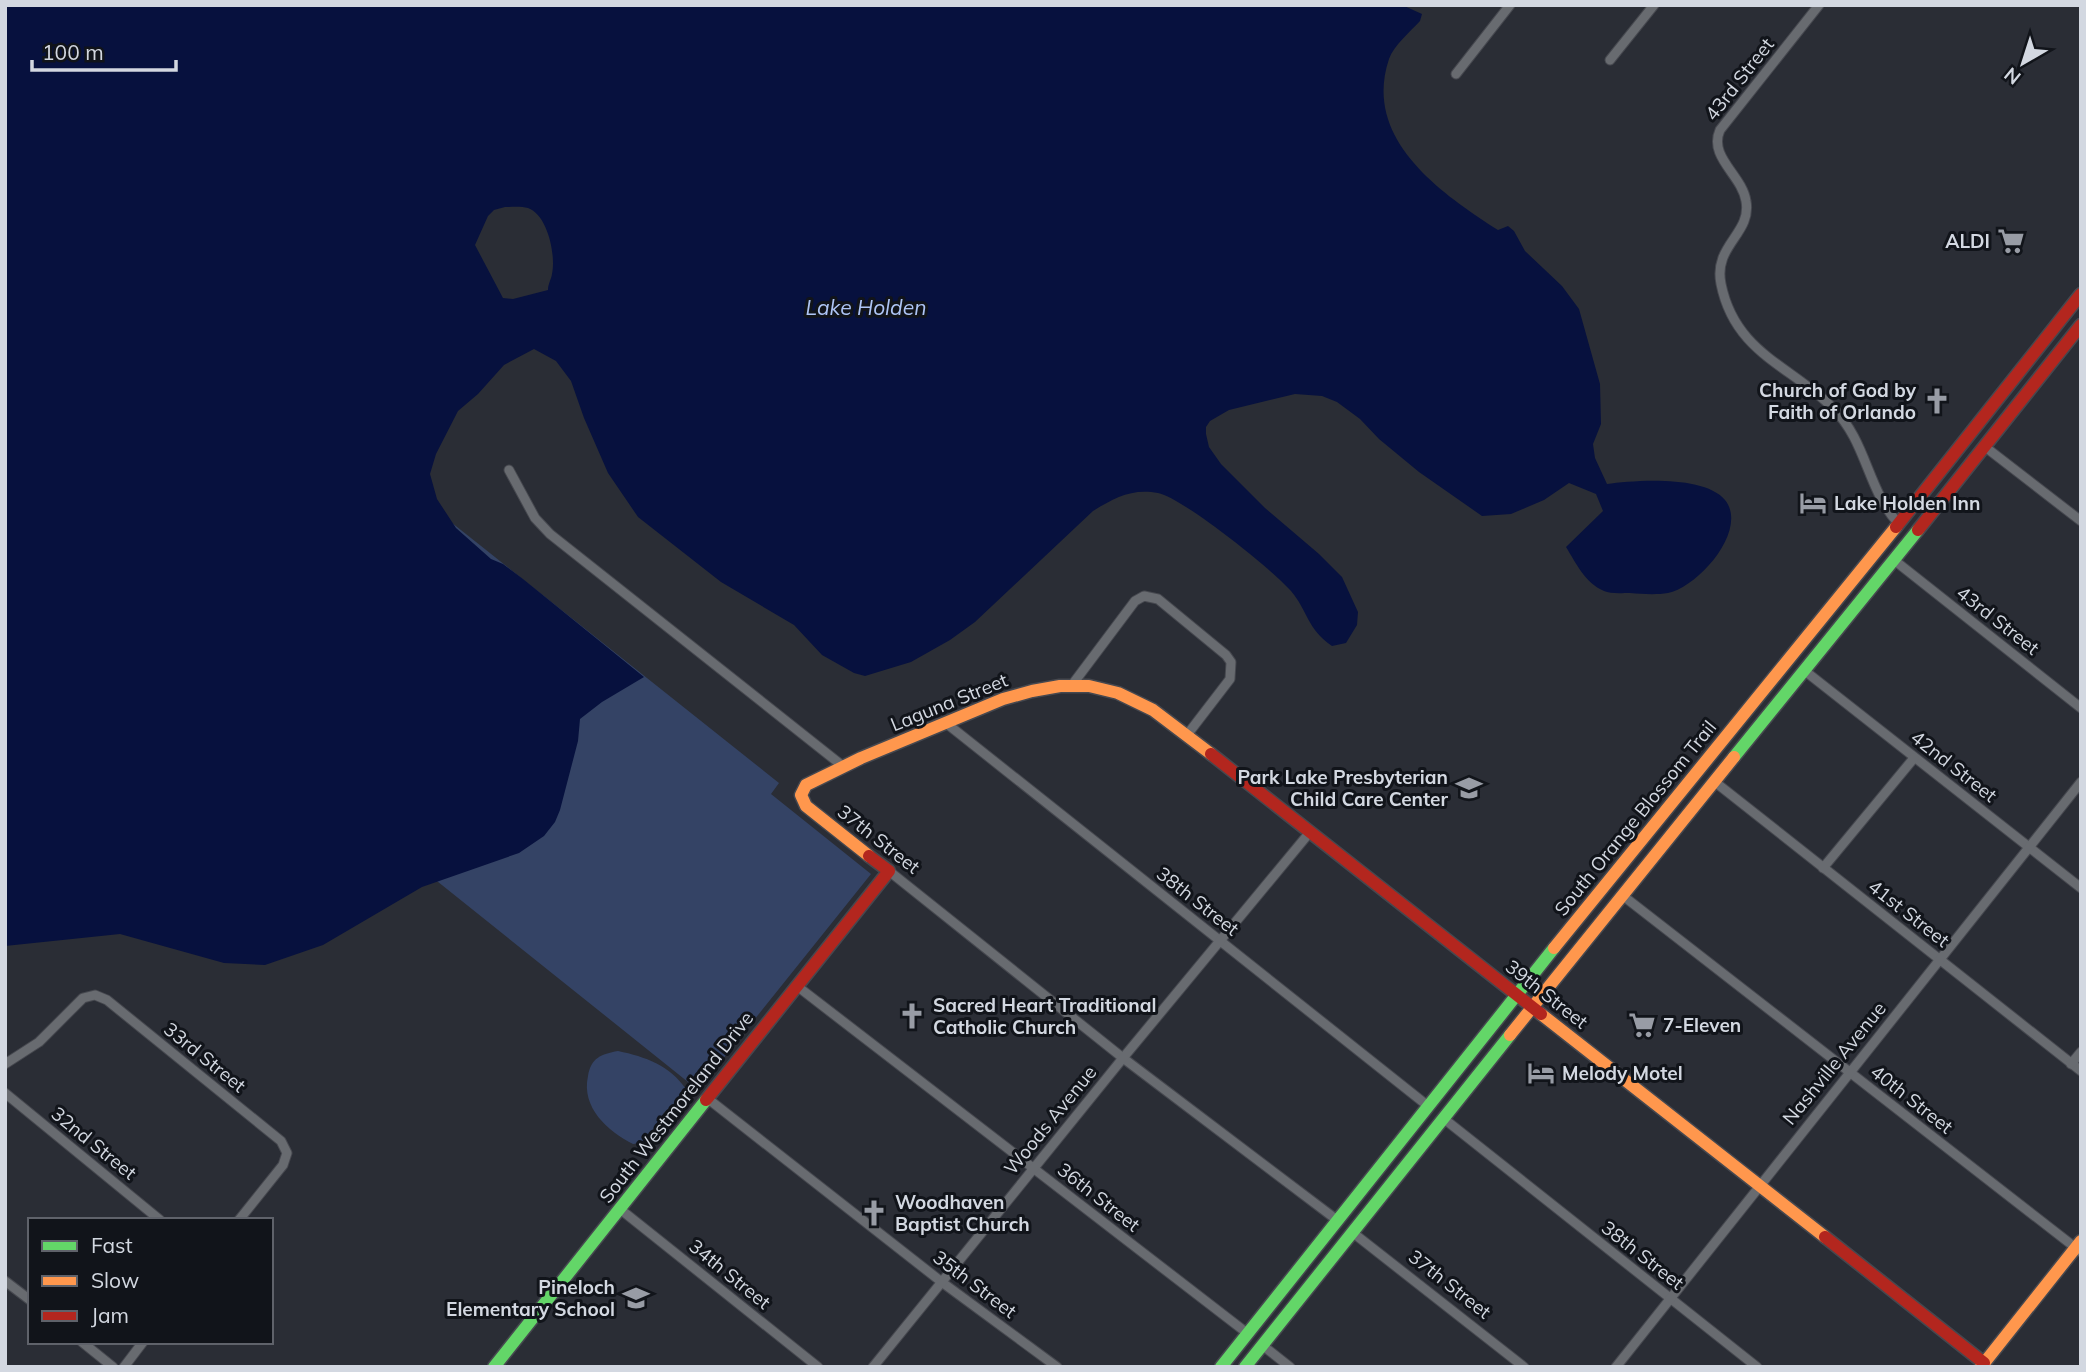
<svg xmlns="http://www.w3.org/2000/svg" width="2086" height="1372" font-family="Mulish,sans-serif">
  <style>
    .green { fill: #344365 }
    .water { fill: #07113e; fill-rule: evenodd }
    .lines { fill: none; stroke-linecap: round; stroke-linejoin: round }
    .street-casing { stroke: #46484f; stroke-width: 11 }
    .fast-casing { stroke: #46484f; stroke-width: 15 }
    .slow-casing { stroke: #46484f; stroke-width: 15 }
    .jam-casing { stroke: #46484f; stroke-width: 15 }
    .street { stroke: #686b70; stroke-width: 9 }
    .fast { stroke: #63d668; stroke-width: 12 }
    .slow { stroke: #ff974d; stroke-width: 12 }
    .jam { stroke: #b3261e; stroke-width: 12 }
    .labels { text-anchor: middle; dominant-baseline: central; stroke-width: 6; stroke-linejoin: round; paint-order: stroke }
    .street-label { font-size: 19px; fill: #d3d8e1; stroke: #11141a }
    .poi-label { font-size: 19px; font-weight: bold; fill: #d3d8e1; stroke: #11141a; text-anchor: start }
    .water-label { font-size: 21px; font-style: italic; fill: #aec5f6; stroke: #11141a }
  </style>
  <rect width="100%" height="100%" fill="#2a2d35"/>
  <g class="green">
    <path d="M437 511 779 783 771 794 871 874 698 1090 257 737Z"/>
    <path d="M618 1051C646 1057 669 1065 686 1089 685 1104 671 1104 663 1114 657 1121 658 1135 650 1140 646 1143 638 1143 633 1144 608 1131 581 1108 588 1076 591 1058 601 1054 618 1051Z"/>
  </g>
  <path class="water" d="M5 5H1402L1422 14 1420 21C1410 32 1394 45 1389 59 1362 139 1441 193 1498 230L1508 226 1514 231 1525 251 1562 286 1579 309 1600 384 1601 424 1593 444 1595 458 1607 484C1635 480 1705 475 1725 500 1749 530 1698 587 1668 593 1656 595 1642 594 1630 593 1622 593 1610 594 1604 591 1585 583 1576 563 1566 547L1603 511 1596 494 1569 483 1544 500 1511 514 1482 516 1419 472 1379 439 1360 419 1337 402 1322 396 1295 394 1229 410 1210 421 1206 427V434L1209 447 1221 464 1265 508 1319 554 1342 577 1358 612 1357 625 1346 643 1332 646C1307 629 1308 611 1291 591 1273 570 1183 498 1158 493 1132 488 1114 498 1093 511L975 622 950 640 911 662 865 676 854 673 822 655 794 625 721 582 638 517 608 473 584 418 571 381 556 361 534 349 504 365 478 394 458 411 436 454 430 474 437 499 456 528 491 559 503 564 523 579 644 677 602 702 580 719 578 741 560 810 555 822 544 836 519 853 422 887 323 945 265 965 224 963 120 934 5 946ZM505 207C512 207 521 206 528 208 548 215 556 256 552 274 551 280 548 284 548 290L513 299 503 298 475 245 488 216 494 210Z"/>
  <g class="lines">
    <g class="street-casing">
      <g id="street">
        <path d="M1819 5 1720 130C1708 157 1742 175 1746 201 1752 234 1713 245 1721 284 1735 353 1790 365 1833 408 1867 442 1867 489 1898 523"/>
        <path d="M1610 60 1654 5"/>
        <path d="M1456 74 1510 5"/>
        <path d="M1984 446 2081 521"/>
        <path d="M509 470 535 518 550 534 844 767"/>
        <path d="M1894 560 2081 708"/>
        <path d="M1805 671 2081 888"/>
        <path d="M1072 685 1135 601 1144 596 1158 599 1226 655 1231 662 1230 679 1187 735"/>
        <path d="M946 723 1428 1106"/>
        <path d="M1715 782 2081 1071"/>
        <path d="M1823 868 1914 758"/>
        <path d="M889 871 1123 1058 1337 1220"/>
        <path d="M1622 895 2081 1252"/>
        <path d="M797 986 1247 1333"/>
        <path d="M5 1064 39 1042 83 998 95 995 107 1000 281 1141 287 1153 283 1165 239 1220"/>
        <path d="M2071 1064 2081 1052"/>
        <path d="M5 1093 160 1220"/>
        <path d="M707 1098 943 1283 1057 1367"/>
        <path d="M1443 1118 1757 1367"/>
        <path d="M620 1209 818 1367"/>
        <path d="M1352 1232 1524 1367"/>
        <path d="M5 1281 30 1300"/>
        <path d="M82 1342 113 1367"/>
        <path d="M1262 1345 1290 1367"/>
        <path d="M124 1367 143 1342"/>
        <path d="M873 1367 1123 1058 1310 832"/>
        <path d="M1616 1367 2081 782"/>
      </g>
    </g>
    <g class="fast-casing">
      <g id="fast">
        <path d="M1734 757 1918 530"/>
        <path d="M494 1367 706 1100"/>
        <path d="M1221 1367 1554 948"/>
        <path d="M1245 1367 1510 1035"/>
      </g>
    </g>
    <g class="slow-casing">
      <g id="slow">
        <path d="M869 856 806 806 801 795 806 785 861 758 1003 699 1032 691 1060 686H1089L1118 693 1153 710 1211 754"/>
        <path d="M1554 948 1896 527"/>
        <path d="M1541 1014 1825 1237"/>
        <path d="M1510 1035 1734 757"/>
        <path d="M1981 1367 2081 1241"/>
      </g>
    </g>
    <g class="jam-casing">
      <g id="jam">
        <path d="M1896 527 2081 294"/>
        <path d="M1918 530 2081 325"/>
        <path d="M1211 754 1541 1014"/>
        <path d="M706 1100 889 871 869 856"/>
        <path d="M1825 1237 1984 1363"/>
      </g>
    </g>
    <use href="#street" class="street"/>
    <use href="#fast" class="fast"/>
    <use href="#slow" class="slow"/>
    <use href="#jam" class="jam"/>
  </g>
  <defs>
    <g id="supermarket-bare" transform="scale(2.1)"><path d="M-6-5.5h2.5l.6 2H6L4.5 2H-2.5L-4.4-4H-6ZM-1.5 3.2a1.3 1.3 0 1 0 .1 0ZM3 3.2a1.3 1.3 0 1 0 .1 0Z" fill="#989ca5" stroke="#11141a" stroke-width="2.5" paint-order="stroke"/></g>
    <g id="church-bare" transform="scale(2.1)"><path d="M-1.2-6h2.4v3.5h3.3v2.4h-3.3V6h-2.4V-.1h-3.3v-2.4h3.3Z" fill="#989ca5" stroke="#11141a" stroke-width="2.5" paint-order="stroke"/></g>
    <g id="hotel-bare" transform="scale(2.1)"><path d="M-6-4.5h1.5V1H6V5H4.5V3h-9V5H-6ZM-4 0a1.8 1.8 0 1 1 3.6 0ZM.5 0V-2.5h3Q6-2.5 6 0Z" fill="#989ca5" stroke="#11141a" stroke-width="2.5" paint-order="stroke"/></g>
    <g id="school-bare" transform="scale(2.1)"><path d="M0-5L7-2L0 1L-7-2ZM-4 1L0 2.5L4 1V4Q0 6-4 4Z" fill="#989ca5" stroke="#11141a" stroke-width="2.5" paint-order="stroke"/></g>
  </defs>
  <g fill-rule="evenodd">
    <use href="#supermarket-bare" x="2011" y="241"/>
    <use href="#church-bare" x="1937" y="401"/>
    <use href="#hotel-bare" x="1813" y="503"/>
    <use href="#school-bare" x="1469" y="788"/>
    <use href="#church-bare" x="912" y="1016"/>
    <use href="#supermarket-bare" x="1642" y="1025"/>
    <use href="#hotel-bare" x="1541" y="1073"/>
    <use href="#church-bare" x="874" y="1213"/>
    <use href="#school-bare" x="636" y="1298"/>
  </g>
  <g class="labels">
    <g class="street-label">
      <text transform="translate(1739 79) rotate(-52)">43rd Street</text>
      <text transform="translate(1998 620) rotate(38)">43rd Street</text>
      <text transform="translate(949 702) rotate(-22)">Laguna Street</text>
      <text transform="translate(1954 766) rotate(38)">42nd Street</text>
      <text transform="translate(1635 818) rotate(-51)">South Orange Blossom Trail</text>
      <text transform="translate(879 839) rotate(38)">37th Street</text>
      <text transform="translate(1198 901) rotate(38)">38th Street</text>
      <text transform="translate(1909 913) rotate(38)">41st Street</text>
      <text transform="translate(1547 994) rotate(38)">39th Street</text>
      <text transform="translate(205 1057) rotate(39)">33rd Street</text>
      <text transform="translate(1834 1063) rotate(-51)">Nashville Avenue</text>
      <text transform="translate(1912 1099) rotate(38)">40th Street</text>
      <text transform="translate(676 1107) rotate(-52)">South Westmoreland Drive</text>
      <text transform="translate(1050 1120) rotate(-51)">Woods Avenue</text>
      <text transform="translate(94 1143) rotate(39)">32nd Street</text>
      <text transform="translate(1099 1197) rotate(38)">36th Street</text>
      <text transform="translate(1643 1255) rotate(38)">38th Street</text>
      <text transform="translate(730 1274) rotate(39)">34th Street</text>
      <text transform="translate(975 1284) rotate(37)">35th Street</text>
      <text transform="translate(1450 1284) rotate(38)">37th Street</text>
    </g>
    <g class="poi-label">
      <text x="1990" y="241" text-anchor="end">ALDI</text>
      <text x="1916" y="390" text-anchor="end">Church of God by<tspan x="1916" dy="22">Faith of Orlando</tspan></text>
      <text x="1834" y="503">Lake Holden Inn</text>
      <text x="1448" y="777" text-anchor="end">Park Lake Presbyterian<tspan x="1448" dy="22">Child Care Center</tspan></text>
      <text x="933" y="1005">Sacred Heart Traditional<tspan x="933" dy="22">Catholic Church</tspan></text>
      <text x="1663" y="1025">7-Eleven</text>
      <text x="1562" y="1073">Melody Motel</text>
      <text x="895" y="1202">Woodhaven<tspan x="895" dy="22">Baptist Church</tspan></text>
      <text x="615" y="1287" text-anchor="end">Pineloch<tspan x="615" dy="22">Elementary School</tspan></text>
    </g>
    <g class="water-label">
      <text x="866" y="307">Lake Holden</text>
    </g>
  </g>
  <rect width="2086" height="1372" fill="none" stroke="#d3d8e1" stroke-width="14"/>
  <rect x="28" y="1218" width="245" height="126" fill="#11141a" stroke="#5f626a" stroke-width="2"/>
  <rect x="42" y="1241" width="35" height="10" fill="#63d668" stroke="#5f626a" stroke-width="2"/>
  <text x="91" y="1253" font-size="21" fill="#d3d8e1">Fast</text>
  <rect x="42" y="1276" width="35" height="10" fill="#ff974d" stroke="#5f626a" stroke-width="2"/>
  <text x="91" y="1288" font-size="21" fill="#d3d8e1">Slow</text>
  <rect x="42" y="1311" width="35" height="10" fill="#b3261e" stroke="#5f626a" stroke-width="2"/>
  <text x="91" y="1323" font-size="21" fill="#d3d8e1">Jam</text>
  <g transform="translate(2023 63) rotate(219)" stroke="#11141a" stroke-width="5" paint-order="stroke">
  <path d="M0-5L12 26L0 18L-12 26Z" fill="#d3d8e1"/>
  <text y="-10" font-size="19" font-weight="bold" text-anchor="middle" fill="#d3d8e1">N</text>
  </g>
  <path d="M32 60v10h144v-10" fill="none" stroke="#d3d8e1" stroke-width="3.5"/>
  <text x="42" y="60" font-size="21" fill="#d3d8e1" stroke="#11141a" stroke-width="5" paint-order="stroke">100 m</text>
</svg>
